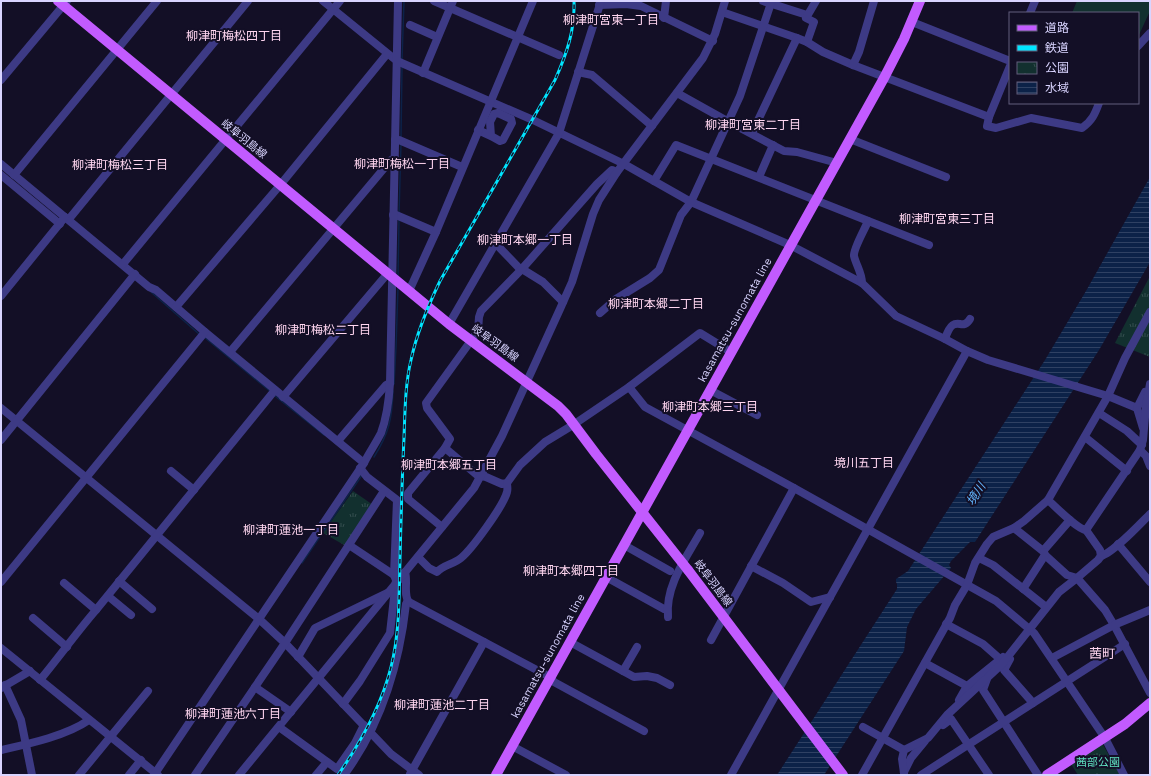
<svg xmlns="http://www.w3.org/2000/svg" width="1151" height="776" font-family="'Work Sans','Noto Sans JP',sans-serif">
  <style>
    .green { fill: #12302f }
    .park { fill: url(#park-tufts) }
    .water { fill: url(#water-rules) }
    .lines { fill: none; stroke-linecap: round; stroke-linejoin: round }
    .stream { stroke: #0c2248; stroke-width: 1.5 }
    .minor { stroke: #3d3a85; stroke-width: 8 }
    .major { stroke: #c25bff; stroke-width: 10 }
    .rail-casing { stroke: #00e5ff; stroke-width: 3 }
    .rail { stroke: #130f26; stroke-width: 1.5; stroke-dasharray: 4.5; stroke-linecap: butt }
    .major-bridge { stroke: #c25bff; stroke-width: 10 }
    .labels { text-anchor: middle; dominant-baseline: central; stroke-width: 4; stroke-linejoin: round; paint-order: stroke }
    .street-label { font-size: 11px; fill: #d9d4ff; stroke: #130f26 }
    .park-label { font-size: 11px; fill: #5fe0c0; stroke: #130f26 }
    .neighbourhood-label { font-size: 12px; fill: #ffd6f0; stroke: #130f26 }
    .water-label { font-size: 12px; font-style: italic; fill: #62b6ff; stroke: #130f26 }
    .quarter-label { font-size: 13px; fill: #ffd6f0; stroke: #130f26 }
  </style>
  <defs>
    <pattern id="park-tufts" width="24" height="20" patternUnits="userSpaceOnUse"><rect width="24" height="20" fill="#12302f"/><path d="M3 7l-1-3M5 7V3M7 7l1-3M15 17l-1-3M17 17v-4M19 17l1-3" fill="none" stroke="#344d4e"/></pattern>
    <pattern id="water-rules" width="6" height="5" patternUnits="userSpaceOnUse"><rect width="6" height="5" fill="#0c2248"/><path d="M0 2.5h6" fill="none" stroke="#2f4163"/></pattern>
  </defs>
  <rect width="100%" height="100%" fill="#130f26"/>
  <path class="green" d="M1077 1H1150V11L1138 37V13H1072Z"/>
  <g class="park">
    <path d="M1150 276V357L1115 343Z"/>
    <path d="M353 491 373 505 346 546 323 533Z"/>
    <path d="M1102 743 1120 775H1078L1071 764Z"/>
  </g>
  <path class="water" d="M1150 177V262L1099 350 975 542H970L951 561 949 565 951 568 916 609 907 627 904 651 824 775H777L897 589V584L896 582V579L908 571 1045 360 1086 291Z"/>
  <g class="lines">
    <g class="stream">
      <path d="M402 60 404 1"/>
      <path d="M401 138 402 67"/>
      <path d="M399 214 401 143"/>
      <path d="M398 276 399 219"/>
      <path d="M151 292 199 334"/>
      <path d="M204 337 271 392"/>
      <path d="M394 384 396 347 398 287"/>
      <path d="M275 396 324 435"/>
      <path d="M374 457C389 433 392 419 393 391"/>
      <path d="M302 563 362 475"/>
    </g>
    <g class="minor">
      <path d="M323 1 397 61 533 120 624 164 691 202 790 245 862 283 896 316 945 339 967 351 988 360 1108 396 1137 408"/>
      <path d="M434 1 559 55"/>
      <path d="M763 1 807 15"/>
      <path d="M599 5 626 4 641 6 713 41"/>
      <path d="M722 12 797 38 807 42 823 52 853 65 989 117"/>
      <path d="M1030 13 1035 1"/>
      <path d="M664 18 666 1"/>
      <path d="M912 22 1010 61"/>
      <path d="M410 25 437 37"/>
      <path d="M807 42 814 22 806 18 816 1"/>
      <path d="M1138 46 1150 33"/>
      <path d="M853 65 859 52 874 1"/>
      <path d="M1010 66 989 117 987 126 996 128 1031 118 1082 128C1092 121 1095 114 1099 103"/>
      <path d="M578 72 592 75 652 126"/>
      <path d="M423 73 453 1"/>
      <path d="M1 80 67 1"/>
      <path d="M677 93 729 122 784 151 797 152 837 163"/>
      <path d="M478 130 491 136 490 122 494 114 498 113 511 119 512 123 503 140 500 141 491 136"/>
      <path d="M752 133 797 38"/>
      <path d="M850 139 946 177"/>
      <path d="M395 140H399L462 167"/>
      <path d="M1 164 149 287 156 290 205 332 364 463"/>
      <path d="M1 175 60 224"/>
      <path d="M14 175 157 1"/>
      <path d="M759 177 773 145"/>
      <path d="M654 181 676 145 929 245"/>
      <path d="M393 215H396L436 232"/>
      <path d="M69 219 248 1"/>
      <path d="M496 244 521 270"/>
      <path d="M123 264 340 1"/>
      <path d="M522 269 543 282 563 302"/>
      <path d="M862 283C862 273 856 265 854 256 853 249 865 229 868 221"/>
      <path d="M409 291 436 232 533 1"/>
      <path d="M1 296 65 217"/>
      <path d="M176 307 281 184 387 54"/>
      <path d="M600 313 616 299 650 278 659 270 681 215 691 202 740 96 771 3"/>
      <path d="M449 324 559 133 601 1"/>
      <path d="M945 339C954 311 962 333 970 319"/>
      <path d="M230 352 391 160 395 158"/>
      <path d="M629 387 645 407 794 488 996 601 1034 633 1105 738 1124 775"/>
      <path d="M710 390 757 415"/>
      <path d="M283 397 388 273"/>
      <path d="M1 408 259 619 285 643 391 754 419 775"/>
      <path d="M1099 413 1127 431 1142 445"/>
      <path d="M1143 428 1137 408 1145 392"/>
      <path d="M1085 437 1127 471"/>
      <path d="M1 440 135 274"/>
      <path d="M338 441 386 385 390 383"/>
      <path d="M445 448 477 475 486 477 502 484 507 483 520 465 545 442 573 425 629 387 700 333 731 352"/>
      <path d="M1140 450 1146 456 1150 466"/>
      <path d="M171 471 194 490"/>
      <path d="M1048 500C1056 507 1077 529 1086 530"/>
      <path d="M442 527 408 499V493L445 448 450 439 427 408 426 403 478 331 479 317 481 311 521 270 597 184 612 170 617 172"/>
      <path d="M1014 528 1043 551 1070 520"/>
      <path d="M1118 544 1150 582"/>
      <path d="M349 545 394 575"/>
      <path d="M624 545 670 571"/>
      <path d="M1045 555 1067 575 1077 578 1105 610 1114 625 1150 693"/>
      <path d="M1101 556 1100 550 1086 530 1140 450 1143 440 1146 406 1150 384"/>
      <path d="M418 557 429 568 437 572C443 565 454 564 461 558 472 549 504 505 507 492 508 489 507 486 507 483"/>
      <path d="M979 558 993 565 1046 607"/>
      <path d="M751 566 783 583 811 602 830 597"/>
      <path d="M405 572C408 582 403 595 409 602L550 677 554 682 644 731"/>
      <path d="M606 577 664 609H667"/>
      <path d="M119 581 152 609"/>
      <path d="M1 582 205 332"/>
      <path d="M64 583 96 610"/>
      <path d="M1023 589 1045 555 1044 552"/>
      <path d="M108 596 131 615"/>
      <path d="M668 617C665 586 686 558 700 533"/>
      <path d="M33 618 67 647"/>
      <path d="M946 624 983 644 1000 659"/>
      <path d="M711 640 794 488"/>
      <path d="M570 642 634 677 647 676 657 678 670 685"/>
      <path d="M1 648 158 775"/>
      <path d="M298 657 315 628 387 593"/>
      <path d="M1052 658 1114 625 1150 610"/>
      <path d="M1010 659 1004 670 1033 703"/>
      <path d="M925 663 967 686"/>
      <path d="M623 671 637 647"/>
      <path d="M987 679 983 690 1038 775"/>
      <path d="M40 680C59 657 77 632 96 610L275 390"/>
      <path d="M5 685 21 720 32 775"/>
      <path d="M255 687 291 712"/>
      <path d="M1 688 30 671"/>
      <path d="M959 700 967 686 1003 657"/>
      <path d="M343 704 360 681 390 633 396 580 394 575 397 500 367 477 360 468"/>
      <path d="M943 725 951 719 989 775"/>
      <path d="M279 727 337 769 355 743 364 725"/>
      <path d="M863 727 904 750"/>
      <path d="M512 746 566 775"/>
      <path d="M1 750C28 744 66 736 89 720"/>
      <path d="M904 772 911 758 925 741"/>
      <path d="M904 773 902 759 904 750 928 738 947 715 1002 664 1059 592 1077 578 1098 560 1101 556C1113 553 1140 524 1150 514"/>
      <path d="M410 774 484 642"/>
      <path d="M79 775 148 691"/>
      <path d="M129 775 141 760"/>
      <path d="M154 775 364 463C369 453 376 443 381 433 387 417 389 400 390 383L398 1"/>
      <path d="M195 775 285 643 384 491"/>
      <path d="M239 775 474 488 502 436 560 309 572 282 593 214 599 200 617 172 703 58 715 34 725 1"/>
      <path d="M316 775 327 762"/>
      <path d="M344 775C381 725 399 666 406 604L408 601"/>
      <path d="M731 775 967 351"/>
      <path d="M862 775 950 618 955 605 967 585 975 563 987 544 993 537 1014 528 1024 521 1048 500 1052 493 1108 396 1125 358 1150 312"/>
      <path d="M921 775 1125 644"/>
    </g>
    <g class="major">
      <path d="M58 1 449 324 558 406 566 414 596 454 688 570"/>
      <path d="M496 775 884 78 904 39 920 1"/>
      <path d="M1047 775 1125 724 1150 703"/>
    </g>
    <g class="rail-casing">
      <path id="rail" d="M338 775C361 742 381 707 391 667 400 632 399 595 400 559 401 519 402 478 404 438 405 412 405 385 411 360 417 332 428 306 440 281L555 80C567 53 575 30 574 1"/>
    </g>
    <use href="#rail" class="rail"/>
    <path class="major-bridge" d="M688 570 843 775"/>
  </g>
  <g class="labels">
    <g class="street-label">
      <text transform="translate(244 139) rotate(39)">岐阜羽島線</text>
      <text transform="translate(735 320) rotate(-61)">kasamatsu-sunomata line</text>
      <text transform="translate(495 343) rotate(36)">岐阜羽島線</text>
      <text transform="translate(713 583) rotate(53)">岐阜羽島線</text>
      <text transform="translate(548 656) rotate(-61)">kasamatsu-sunomata line</text>
    </g>
    <g class="park-label">
      <text x="1098" y="762">茜部公園</text>
    </g>
    <g class="neighbourhood-label">
      <text x="611" y="20">柳津町宮東一丁目</text>
      <text x="234" y="36">柳津町梅松四丁目</text>
      <text x="753" y="125">柳津町宮東二丁目</text>
      <text x="402" y="164">柳津町梅松一丁目</text>
      <text x="120" y="165">柳津町梅松三丁目</text>
      <text x="947" y="219">柳津町宮東三丁目</text>
      <text x="525" y="240">柳津町本郷一丁目</text>
      <text x="656" y="304">柳津町本郷二丁目</text>
      <text x="323" y="330">柳津町梅松二丁目</text>
      <text x="710" y="407">柳津町本郷三丁目</text>
      <text x="864" y="463">境川五丁目</text>
      <text x="449" y="465">柳津町本郷五丁目</text>
      <text x="291" y="530">柳津町蓮池一丁目</text>
      <text x="571" y="571">柳津町本郷四丁目</text>
      <text x="442" y="705">柳津町蓮池二丁目</text>
      <text x="233" y="714">柳津町蓮池六丁目</text>
    </g>
    <g class="water-label">
      <text transform="translate(976 494) rotate(-57)">境川</text>
    </g>
    <g class="quarter-label">
      <text x="1102" y="653">茜町</text>
    </g>
  </g>
  <rect width="1151" height="776" fill="none" stroke="#d9d4ff" stroke-width="4"/>
  <rect x="1009" y="12" width="130" height="92" fill="#130f26" stroke="#625e7d"/>
  <rect x="1017" y="25" width="20" height="6" fill="#c25bff" stroke="#625e7d"/>
  <text x="1045" y="32" font-size="12" fill="#d9d4ff">道路</text>
  <rect x="1017" y="45" width="20" height="6" fill="#00e5ff" stroke="#625e7d"/>
  <text x="1045" y="52" font-size="12" fill="#d9d4ff">鉄道</text>
  <rect x="1017" y="62" width="20" height="12" fill="url(#park-tufts)" stroke="#625e7d"/>
  <text x="1045" y="72" font-size="12" fill="#d9d4ff">公園</text>
  <rect x="1017" y="82" width="20" height="12" fill="url(#water-rules)" stroke="#625e7d"/>
  <text x="1045" y="92" font-size="12" fill="#d9d4ff">水域</text>
</svg>
